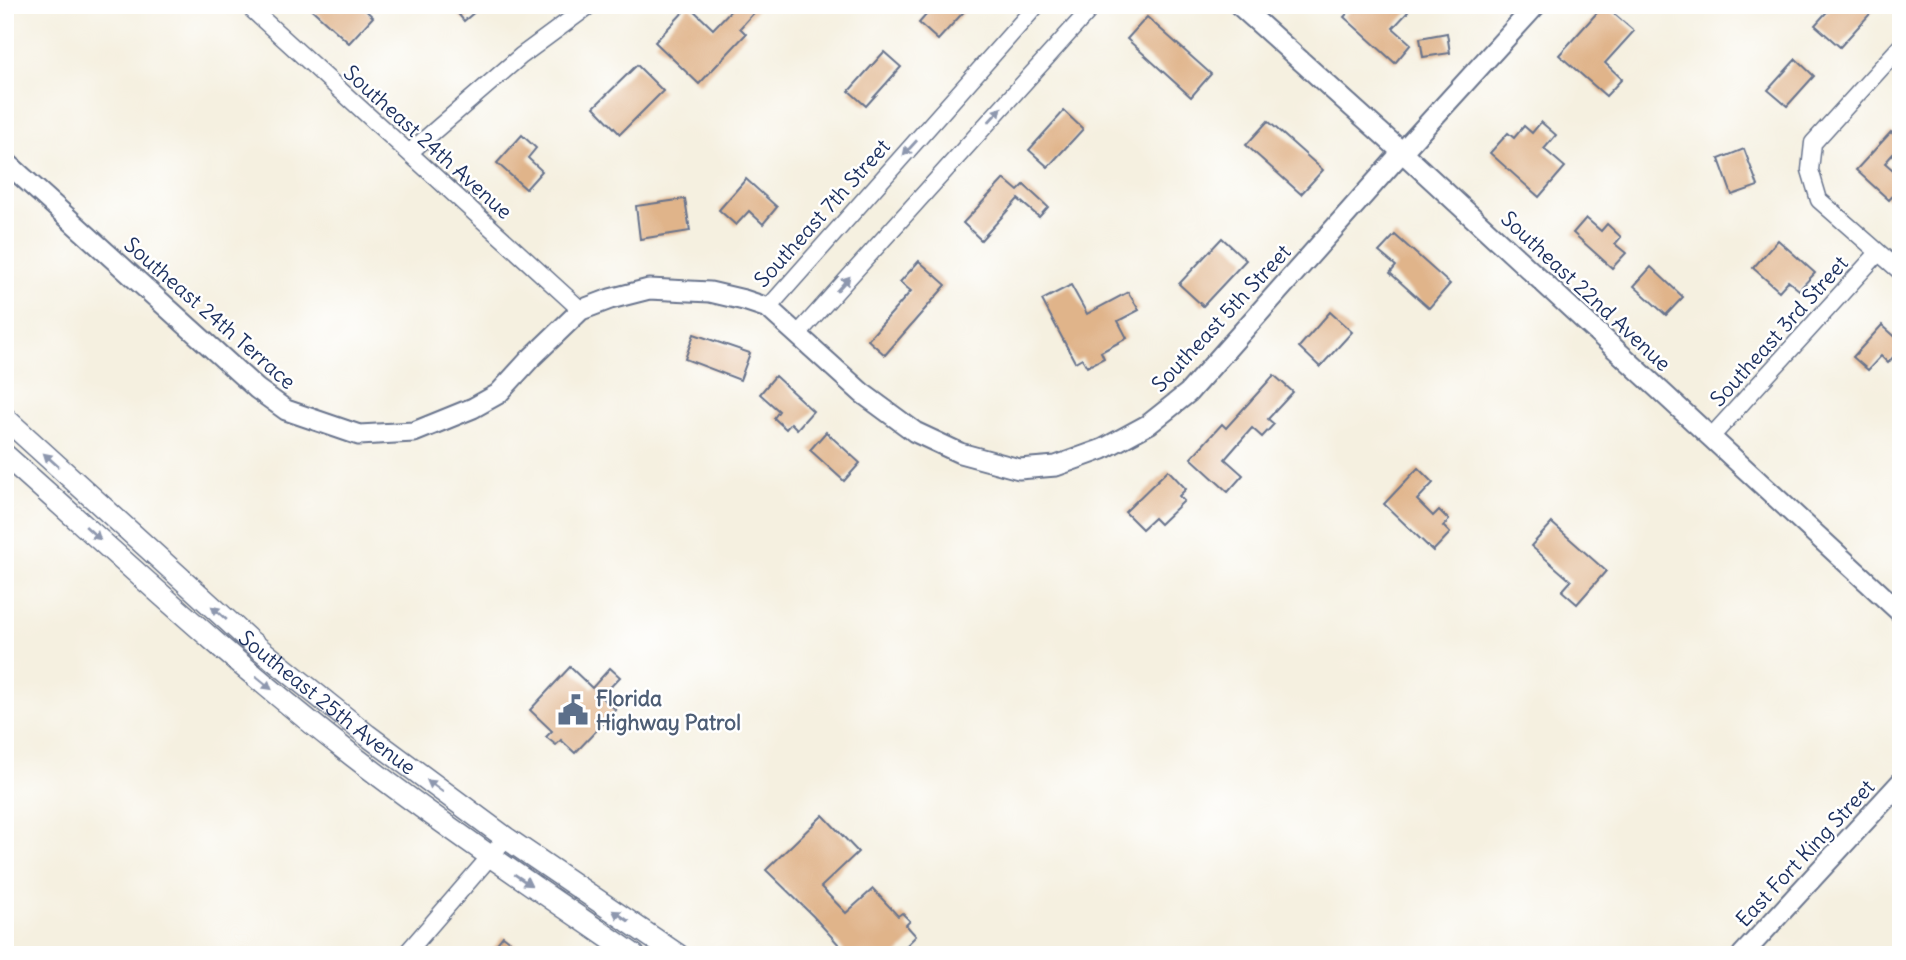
<svg xmlns="http://www.w3.org/2000/svg" width="1906" height="960" font-family="Delius,sans-serif">
  <style>
    .building { fill: #e0b48a }
    .lines { fill: none; stroke-linecap: round; stroke-linejoin: round }
    .minor-casing { stroke: #67738c; stroke-width: 19 }
    .tertiary-casing { stroke: #67738c; stroke-width: 23 }
    .secondary-casing { stroke: #67738c; stroke-width: 24 }
    .minor { stroke: #fff; stroke-width: 16 }
    .tertiary { stroke: #fff; stroke-width: 19 }
    .secondary { stroke: #fff; stroke-width: 21 }
    .oneway { fill: #8d97ae }
    .labels { text-anchor: middle; dominant-baseline: central; stroke-width: 5; stroke-linejoin: round; paint-order: stroke }
    .street-label { font-size: 21px; fill: #1b2f5e; stroke: #fff }
    .service-label { font-size: 21px; font-weight: bold; fill: #4e5e75; stroke: #fff; text-anchor: start }
  </style>
  <rect width="100%" height="100%" fill="#fff"/>
  <filter id="ink" filterUnits="userSpaceOnUse"><feTurbulence type="fractalNoise" baseFrequency=".0143" numOctaves="2"/><feDisplacementMap in="SourceGraphic" scale="14" xChannelSelector="R" yChannelSelector="G"/><feConvolveMatrix kernelMatrix="1 2 1 2 8 2 1 2 1" color-interpolation-filters="sRGB"/></filter>
  <filter id="wash" filterUnits="userSpaceOnUse"><feTurbulence type="fractalNoise" baseFrequency=".00686" numOctaves="4" result="noise"/><feDisplacementMap in="SourceGraphic" scale="28" xChannelSelector="R" yChannelSelector="G"/><feGaussianBlur stdDeviation="1.57" result="paint"/><feColorMatrix in="noise" values="0 0 0 0 0 0 0 0 0 0 0 0 0 0 0 0 0 1.4 0 .05"/><feComposite in="paint" operator="in"/></filter>
  <g filter="url(#wash)">
    <rect width="100%" height="100%" fill="#f5f0e0"/>
    <g id="blocks">
      <g class="building">
        <path d="M307 5H360L373 17 349 43Z"/>
        <path d="M451 5H483L464 21Z"/>
        <path d="M736 5H761L740 28 746 34 699 84 655 42 689 6 713 29Z"/>
        <path d="M935 5H970L938 40 919 23Z"/>
        <path d="M1355 5H1401L1408 12 1393 28 1411 44 1395 63 1344 17Z"/>
        <path d="M1604 5 1634 31 1605 63 1622 79 1606 96 1559 55Z"/>
        <path d="M1833 5H1878L1840 47 1815 25Z"/>
        <path d="M1147 17 1211 74 1191 97 1127 39Z"/>
        <path d="M1447 33 1450 53 1423 57 1420 38Z"/>
        <path d="M884 52 901 67 866 106 849 91Z"/>
        <path d="M1796 59 1814 76 1787 106 1768 90Z"/>
        <path d="M637 65 663 91 620 134 594 107Z"/>
        <path d="M1064 111 1083 129 1048 167 1029 150Z"/>
        <path d="M1268 121 1323 170 1301 194 1246 145Z"/>
        <path d="M1541 122 1556 135 1544 149 1565 167 1539 197 1490 153 1508 133 1514 138 1524 126 1532 133Z"/>
        <path d="M1891 132 1901 141V145L1885 163 1901 177V187L1889 200 1856 170Z"/>
        <path d="M522 135 536 148 528 158 542 171 526 189 497 163Z"/>
        <path d="M1744 149 1758 186 1732 195 1719 159Z"/>
        <path d="M746 179 777 207 763 224 749 211 736 225 719 210Z"/>
        <path d="M1004 179 1018 191 1024 185 1048 207 1039 217 1018 199 981 240 963 223Z"/>
        <path d="M685 199 690 231 640 239 636 206Z"/>
        <path d="M1586 218 1601 231 1607 224 1621 237 1615 244 1626 253 1612 268 1573 233Z"/>
        <path d="M1395 235 1450 284 1429 308 1390 273 1396 266 1379 252Z"/>
        <path d="M1222 238 1246 260 1203 306 1179 284Z"/>
        <path d="M1778 240 1815 273 1799 290 1788 281 1779 291 1753 268Z"/>
        <path d="M919 261 946 285 885 355 868 340 911 291 900 282Z"/>
        <path d="M1651 267 1683 297 1666 315 1634 286Z"/>
        <path d="M1071 285 1087 314 1128 292 1139 310 1118 321 1127 338 1101 352 1104 358 1087 367 1082 358 1075 362 1042 300Z"/>
        <path d="M1330 312 1352 332 1320 367 1299 347Z"/>
        <path d="M1882 325 1901 342V348L1888 363 1881 356 1868 370 1853 357Z"/>
        <path d="M694 334 750 353 740 380 685 359Z"/>
        <path d="M1274 375 1293 392 1268 419 1274 424 1262 437 1252 428 1225 459 1243 475 1228 492 1191 458 1222 424 1226 428Z"/>
        <path d="M775 376 813 411 797 429 791 423 786 429 774 418 779 411 760 394Z"/>
        <path d="M826 432 860 463 844 481 810 450Z"/>
        <path d="M1418 468 1433 483 1417 500 1433 516 1439 510 1449 520 1443 526 1450 533 1433 551 1384 504Z"/>
        <path d="M1168 470 1186 489 1179 496 1184 501 1160 524 1154 518 1142 529 1125 512Z"/>
        <path d="M1552 523 1606 571 1577 604 1562 591 1571 581 1531 546Z"/>
        <path d="M570 667 592 688 610 668 620 677 601 697 616 710 575 753 561 740 556 745 546 737 552 731 530 710Z"/>
        <path d="M823 815 858 852 821 887 846 913 873 889 898 916 902 913 910 921 906 925 916 936 897 955H848L813 916 766 870Z"/>
        <path d="M503 936 528 955H488Z"/>
      </g>
    </g>
  </g>
  <g filter="url(#ink)">
    <use href="#blocks" fill-opacity="0" stroke="#67738c" stroke-width="2"/>
    <g class="lines">
      <g class="minor-casing">
        <g id="minor">
          <path d="M247 5 581 310"/>
          <path d="M1901 46 1813 143 1810 170 1819 200 1901 272"/>
          <path d="M410 152 521 56 590 5"/>
          <path d="M768 308 1037 5"/>
          <path d="M797 335 1094 5"/>
          <path d="M1711 437 1878 253"/>
          <path d="M405 955 506 838"/>
        </g>
      </g>
      <g class="tertiary-casing">
        <g id="tertiary">
          <path d="M1239 5 1402 152 1901 613"/>
          <path d="M5 161 257 389 286 410 359 435 414 432 473 408 498 394 530 359 581 310 610 299 649 289 710 292 744 300 768 308 862 393 915 432 960 453 1019 469 1056 466 1103 449 1149 424 1188 393 1402 152 1536 5"/>
          <path d="M1742 955 1901 782"/>
        </g>
      </g>
      <g class="secondary-casing">
        <g id="secondary">
          <path id="s1" d="M5 418 250 641 367 735 506 838 678 955"/>
          <path d="M5 455C120 557 232 662 353 756 444 826 539 890 634 955"/>
        </g>
      </g>
      <use href="#minor" class="minor"/>
      <use href="#tertiary" class="tertiary"/>
      <use href="#secondary" class="secondary"/>
    </g>
    <defs><path id="oneway-solid" d="M-6-.8H1V-3.2L6.5 0L1 3.2V.8H-6Z" transform="scale(1.75)"/></defs>
    <g class="oneway">
      <use href="#oneway-solid" transform="translate(995 115) rotate(-48)"/>
      <use href="#oneway-solid" transform="translate(910 148) rotate(132)"/>
      <use href="#oneway-solid" transform="translate(843 284) rotate(-48)"/>
      <use href="#oneway-solid" transform="translate(51 460) rotate(-138)"/>
      <use href="#oneway-solid" transform="translate(93 533) rotate(42)"/>
      <use href="#oneway-solid" transform="translate(219 613) rotate(-138)"/>
      <use href="#oneway-solid" transform="translate(264 683) rotate(39)"/>
      <use href="#oneway-solid" transform="translate(435 786) rotate(-144)"/>
      <use href="#oneway-solid" transform="translate(523 880) rotate(34)"/>
      <use href="#oneway-solid" transform="translate(621 916) rotate(-146)"/>
    </g>
  </g>
  <defs>
    <g id="civic-bare" transform="scale(2.415)"><path d="M-.6-6.5H3V-4.5H.6V-3L4-1V1h2V6H-6V1h2V-1L-.6-3ZM-1.2 2.5V6h2.4V2.5Z" fill="#5c6f8a" stroke="#fff" stroke-width="2.5" paint-order="stroke"/></g>
  </defs>
  <g fill-rule="evenodd">
    <use href="#civic-bare" x="573" y="710"/>
  </g>
  <g class="labels">
    <g class="street-label">
      <text transform="translate(428 142) rotate(42)">Southeast 24th Avenue</text>
      <text transform="translate(822 213) rotate(-48)">Southeast 7th Street</text>
      <text transform="translate(1586 291) rotate(43)">Southeast 22nd Avenue</text>
      <text transform="translate(210 313) rotate(41)">Southeast 24th Terrace</text>
      <text transform="translate(1221 318) rotate(-47)">Southeast 5th Street</text>
      <text transform="translate(1779 331) rotate(-48)">Southeast 3rd Street</text>
      <text stroke="none"><textPath href="#s1" startOffset="430">Southeast 25th Avenue</textPath></text>
      <text transform="translate(1805 853) rotate(-47)">East Fort King Street</text>
    </g>
    <g class="service-label">
      <text x="596" y="698">Florida<tspan x="596" dy="24">Highway Patrol</tspan></text>
    </g>
  </g>
  <rect width="1906" height="960" fill="none" stroke="#fff" stroke-width="28"/>
</svg>
